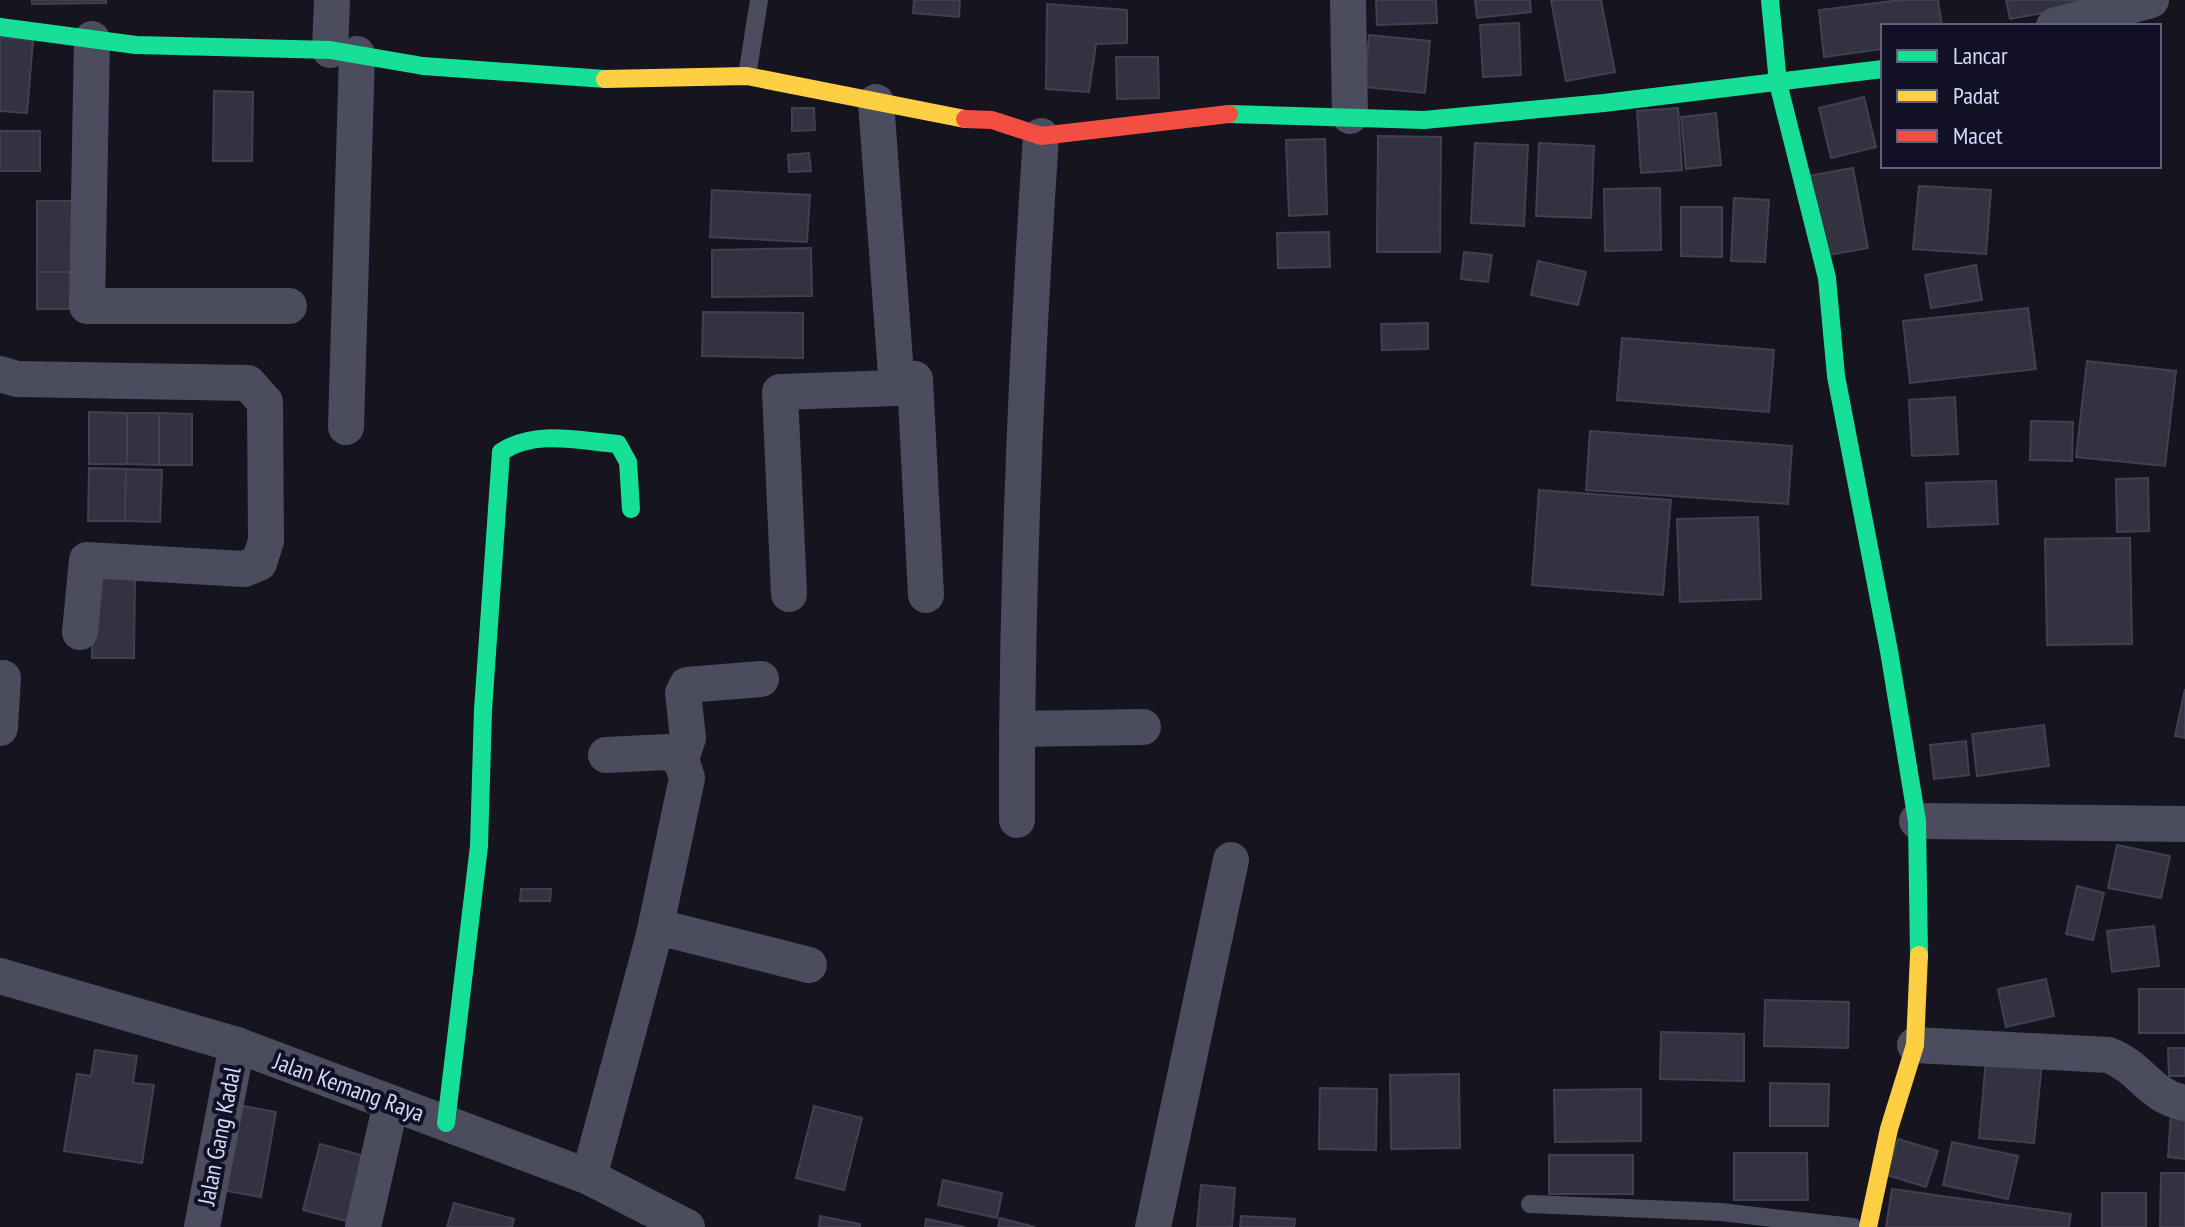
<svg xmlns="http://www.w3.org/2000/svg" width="2185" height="1227" font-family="'PT Sans Narrow',sans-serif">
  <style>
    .building { fill: #333241; stroke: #414052; stroke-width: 2 }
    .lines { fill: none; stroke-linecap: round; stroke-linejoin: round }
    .lane { stroke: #4b4d5f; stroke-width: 18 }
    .street { stroke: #4b4d5f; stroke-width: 36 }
    .fast { stroke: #16e098; stroke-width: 18 }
    .slow { stroke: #ffcf43; stroke-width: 18 }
    .jam { stroke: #f24e42; stroke-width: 18 }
    .labels { text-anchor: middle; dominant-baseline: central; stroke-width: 8; stroke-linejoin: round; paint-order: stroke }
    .street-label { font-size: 24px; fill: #d6d8fc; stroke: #111024 }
  </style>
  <rect width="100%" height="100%" fill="#15141f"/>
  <g class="building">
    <path d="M32 0H106V3L32 4Z"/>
    <path d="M914 0H960L959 17 913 13Z"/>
    <path d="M1376 0H1436L1437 23 1377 25Z"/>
    <path d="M1475 0H1530L1531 12 1477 18Z"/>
    <path d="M1551 0H1601L1615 72 1566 81Z"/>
    <path d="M1901 0H1938L1942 26H1883V49L1824 57 1819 10Z"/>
    <path d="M2006 0H2079L2080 6 2010 19Z"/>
    <path d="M1047 4 1127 10V43L1096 44 1089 92 1046 89Z"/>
    <path d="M1519 23 1521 75 1483 77 1480 25Z"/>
    <path d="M1369 35 1430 41 1425 93 1365 87Z"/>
    <path d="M0 37 33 40 27 113 0 111Z"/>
    <path d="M1116 57H1158L1159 98 1117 99Z"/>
    <path d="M214 91 253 92 252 161H213Z"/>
    <path d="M1864 97 1876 147 1831 158 1819 108Z"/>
    <path d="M792 108H814L815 130 792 131Z"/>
    <path d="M1678 108 1682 170 1641 173 1637 111Z"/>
    <path d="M1716 113 1721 165 1686 169 1681 117Z"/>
    <rect x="0" y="131" width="40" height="40"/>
    <path d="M1378 136 1441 137 1440 252H1377Z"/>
    <path d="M1325 139 1327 214 1289 216 1286 140Z"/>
    <path d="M1475 143 1528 145 1524 226 1471 223Z"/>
    <path d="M1539 143 1594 146 1591 218 1536 216Z"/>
    <path d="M809 153 811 171 789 172 788 155Z"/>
    <path d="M1853 168 1868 248 1823 256 1807 176Z"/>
    <path d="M1919 186 1991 190 1986 254 1913 249Z"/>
    <path d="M1660 188 1661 250 1605 251 1604 189Z"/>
    <path d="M712 190 810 195 807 242 710 237Z"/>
    <path d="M1734 198 1769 200 1765 262 1731 261Z"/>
    <rect x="37" y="201" width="45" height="71"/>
    <path d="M1681 207H1722V257L1681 256Z"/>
    <path d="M1329 232 1330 267 1278 268 1277 233Z"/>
    <path d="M811 248 812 296 712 297V250Z"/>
    <path d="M1464 252 1492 255 1488 282 1461 279Z"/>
    <path d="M1538 261 1586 272 1578 305 1531 295Z"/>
    <path d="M1976 265 1982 300 1931 308 1925 275Z"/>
    <rect x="37" y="272" width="45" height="37"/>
    <path d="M2028 308 2036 369 1910 383 1903 321Z"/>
    <path d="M703 312 803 313V358L702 356Z"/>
    <path d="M1428 323V349L1382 350 1381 324Z"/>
    <path d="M1622 338 1774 350 1769 412 1617 400Z"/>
    <path d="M2087 361 2176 371 2165 466 2076 457Z"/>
    <path d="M1955 397 1958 454 1912 456 1909 400Z"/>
    <path d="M89 412 127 413V464H89Z"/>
    <path d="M127 413H159V465L127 464Z"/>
    <path d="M159 413 192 414V465H159Z"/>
    <path d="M2031 421 2073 422 2072 461 2030 460Z"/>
    <path d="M1590 431 1792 446 1788 504 1586 490Z"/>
    <path d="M89 468 126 469 125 521H88Z"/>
    <path d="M126 469 162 470 160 522 125 521Z"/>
    <path d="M2148 478 2149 531 2117 532 2116 479Z"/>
    <path d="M1996 481 1998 524 1928 527 1926 483Z"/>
    <path d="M1539 490 1671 500 1663 595 1532 585Z"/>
    <path d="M1758 517 1761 599 1680 602 1677 519Z"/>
    <path d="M2130 538 2132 644 2047 645 2045 539Z"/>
    <path d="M93 574 135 575 134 658H92Z"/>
    <path d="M2185 689V738L2175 736Z"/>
    <path d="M2044 725 2049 766 1977 776 1972 734Z"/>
    <path d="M1966 741 1969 775 1934 779 1930 745Z"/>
    <path d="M2117 845 2170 856 2161 898 2108 888Z"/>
    <path d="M2077 886 2104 893 2093 940 2066 934Z"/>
    <path d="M521 889H551L550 901H520Z"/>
    <path d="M2154 926 2159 966 2112 972 2107 931Z"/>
    <path d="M2046 979 2054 1016 2006 1027 1998 989Z"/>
    <rect x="2139" y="989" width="46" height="44"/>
    <path d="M1765 1000 1849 1002 1848 1048 1764 1046Z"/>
    <path d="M1661 1032 1744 1034V1081L1660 1079Z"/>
    <path d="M1987 1048 2043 1053 2034 1143 1979 1138Z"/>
    <path d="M2168 1048H2185V1076H2169Z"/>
    <path d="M95 1050 137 1056 133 1083 154 1085 142 1163 64 1151 77 1074 91 1076Z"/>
    <path d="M1459 1074 1460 1148 1391 1149 1390 1075Z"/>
    <path d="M1770 1083 1829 1084 1828 1126H1770Z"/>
    <path d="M1320 1088 1377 1089 1376 1150 1319 1149Z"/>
    <path d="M1641 1089V1141L1555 1142 1554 1090Z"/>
    <path d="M232 1104 276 1112 261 1197 216 1189Z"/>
    <path d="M814 1106 862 1118 844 1190 796 1178Z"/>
    <path d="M2171 1114 2185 1115V1159L2168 1157Z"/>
    <path d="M1898 1139 1938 1151 1926 1187 1887 1175Z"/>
    <path d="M1952 1142 2018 1156 2008 1199 1943 1185Z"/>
    <path d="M320 1144 372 1158 354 1223 303 1210Z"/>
    <path d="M1734 1153H1807L1808 1200H1734Z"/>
    <rect x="1549" y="1155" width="84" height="39"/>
    <path d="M2161 1173H2185V1227H2160Z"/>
    <path d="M943 1180 1002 1193 997 1218 938 1205Z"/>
    <path d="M1201 1185 1235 1188 1232 1227H1197Z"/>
    <path d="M1892 1189 2071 1214 2069 1227H1886Z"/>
    <rect x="2102" y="1193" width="44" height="34"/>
    <path d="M454 1203 514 1219 512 1227H447Z"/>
    <path d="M820 1216 860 1224V1227H819Z"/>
    <path d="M1241 1216 1295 1219 1294 1227H1240Z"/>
    <path d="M1000 1218 1035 1227H998Z"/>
    <path d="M926 1219 965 1227H925Z"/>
  </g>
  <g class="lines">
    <g class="lane">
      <path d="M747 76 759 0"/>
      <path d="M1530 1204 1721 1212 1853 1227"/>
    </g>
    <g class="street">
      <path d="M1348 0 1350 116"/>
      <path d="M2054 26 2151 0"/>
      <path d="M92 39 87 306H289"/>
      <path d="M330 50 332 0"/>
      <path d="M876 102 897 388 915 379 926 595"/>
      <path d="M0 374 17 379 248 383 265 402 266 541 259 563 244 569 87 560 80 632"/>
      <path d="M346 427 357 54"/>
      <path d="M789 594 780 392 897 388"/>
      <path d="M0 728 3 678"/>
      <path d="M1017 729 1143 727"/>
      <path d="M606 755 667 752 681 759 687 778 654 935"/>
      <path d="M681 759 688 738 683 693 687 685 761 679"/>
      <path d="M1017 820C1016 591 1026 364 1041 136"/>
      <path d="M1917 821 2185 824"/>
      <path d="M0 976 237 1045 589 1177 687 1227"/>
      <path d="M1915 1045 2108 1055C2142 1067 2148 1096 2185 1103"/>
      <path d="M589 1177 654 935 666 929 809 965"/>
      <path d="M202 1227 237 1045"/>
      <path d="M363 1227 391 1103"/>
      <path d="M1153 1227 1231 860"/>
    </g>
    <g class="fast">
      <path d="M1770 0 1778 83 1827 278 1836 376 1889 651 1917 821 1919 955"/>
      <path d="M0 27 136 45 330 50 423 66 605 79"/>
      <path d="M1229 114 1424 120 1604 103 1883 69"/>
      <path d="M446 1123 479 846 483 710 501 452C536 429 579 441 618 444L628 462 631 509"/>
    </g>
    <g class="slow">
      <path d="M605 79 747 76 965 119"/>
      <path d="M1868 1227 1889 1129 1915 1045 1919 955"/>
    </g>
    <path class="jam" d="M965 119 992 120 1041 136 1229 114"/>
  </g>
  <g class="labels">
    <g class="street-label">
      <text transform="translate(349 1087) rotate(20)">Jalan Kemang Raya</text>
      <text transform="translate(219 1136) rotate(-79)">Jalan Gang Kadal</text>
    </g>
  </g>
  <rect x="1881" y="24" width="280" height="144" fill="#111024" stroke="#60607a" stroke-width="2"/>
  <rect x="1897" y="50" width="40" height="12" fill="#16e098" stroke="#60607a" stroke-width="2"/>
  <text x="1953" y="64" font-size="24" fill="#d6d8fc">Lancar</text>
  <rect x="1897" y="90" width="40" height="12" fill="#ffcf43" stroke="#60607a" stroke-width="2"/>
  <text x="1953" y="104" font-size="24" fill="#d6d8fc">Padat</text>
  <rect x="1897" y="130" width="40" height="12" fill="#f24e42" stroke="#60607a" stroke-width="2"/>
  <text x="1953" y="144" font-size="24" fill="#d6d8fc">Macet</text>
</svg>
